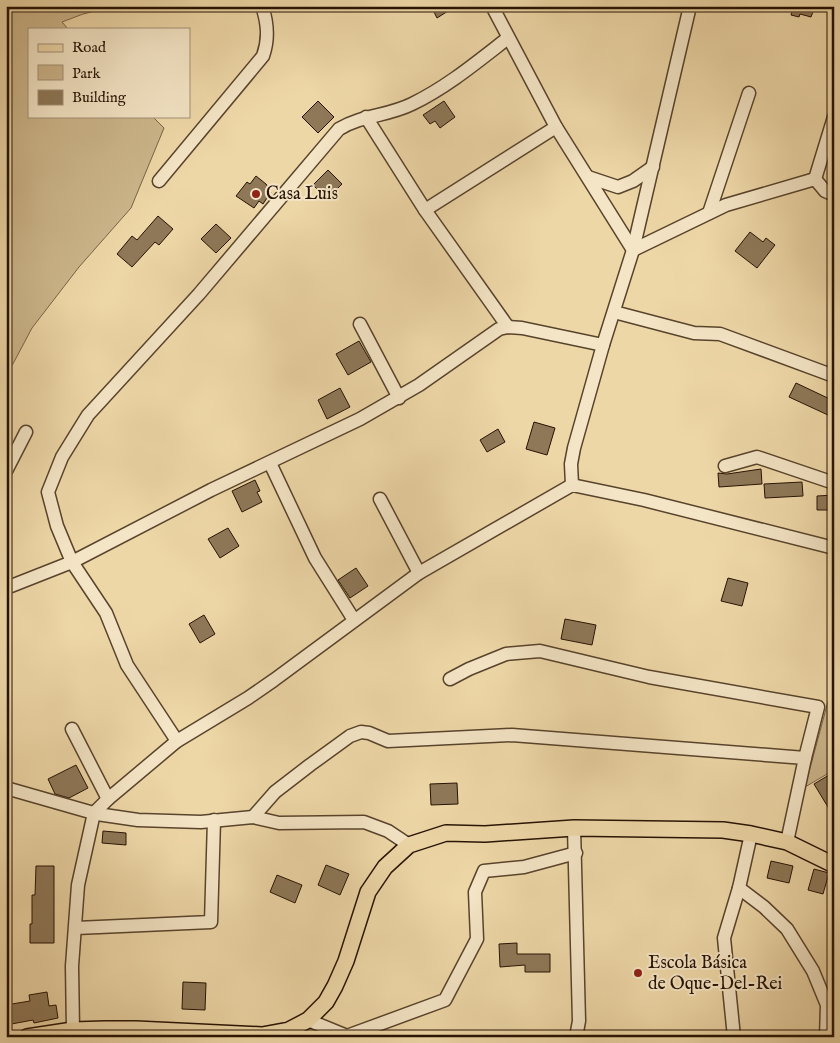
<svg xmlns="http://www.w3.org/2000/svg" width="840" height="1043" font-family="'IM FELL English',serif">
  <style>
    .green { fill: #ccb68b; stroke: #796447 }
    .building { fill: #8e7858; stroke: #261203 }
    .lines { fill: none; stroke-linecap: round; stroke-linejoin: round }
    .minor-casing { stroke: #58432c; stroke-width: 15 }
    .major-casing { stroke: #261203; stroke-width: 18 }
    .minor { stroke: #f4e5c6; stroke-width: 12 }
    .major { stroke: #eed7a7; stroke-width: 15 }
    .poi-dot { fill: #8f2418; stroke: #f4e5c6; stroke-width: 2 }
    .labels { text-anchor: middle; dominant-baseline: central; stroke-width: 4; stroke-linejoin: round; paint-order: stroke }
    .poi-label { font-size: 18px; fill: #261203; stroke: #f4e5c6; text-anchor: start }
  </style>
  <rect width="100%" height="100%" fill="#eed7a7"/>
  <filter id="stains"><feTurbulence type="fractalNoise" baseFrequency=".004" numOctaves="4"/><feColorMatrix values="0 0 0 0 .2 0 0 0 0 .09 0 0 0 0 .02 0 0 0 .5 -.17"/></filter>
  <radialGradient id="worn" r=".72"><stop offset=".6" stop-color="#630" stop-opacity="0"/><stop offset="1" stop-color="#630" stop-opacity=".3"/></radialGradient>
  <g class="green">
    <path d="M6 6H116L83 14 62 22 68 29H29V116H152L164 128 131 208 79 267 32 328 6 377Z"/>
    <path d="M834 679V770L805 787Z"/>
  </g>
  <g class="building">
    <path d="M431 6H456L437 18Z"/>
    <path d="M783 6H815L811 17 800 14 799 17 791 15 792 11 783 8Z"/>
    <path d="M318 101 334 117 318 133 302 117Z"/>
    <path d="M444 101 455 117 440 128 435 121 430 124 423 115Z"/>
    <path d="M328 170 342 184 327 199 313 185Z"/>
    <path d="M256 176 266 184 268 187 266 189 271 192 263 204 259 201 254 208 236 196 247 182 250 184Z"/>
    <path d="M158 216 173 229 159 245 155 242 132 267 117 254 132 236 137 240Z"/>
    <path d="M216 224 231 238 216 253 201 239Z"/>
    <path d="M750 232 763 242 766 238 775 245 757 268 735 251Z"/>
    <path d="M359 341 371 362 348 375 336 354Z"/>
    <path d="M796 383 834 401 828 415 789 397Z"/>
    <path d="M340 388 350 407 327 419 318 400Z"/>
    <path d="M534 422 555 428 547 455 526 449Z"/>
    <path d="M498 429 505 442 487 452 480 440Z"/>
    <path d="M761 469 762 484 719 487 718 473 727 474Z"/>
    <path d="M255 480 260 491 257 492 262 502 242 512 232 491Z"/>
    <path d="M802 482 803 496 765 498 764 484Z"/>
    <path d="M834 495V510H817V496Z"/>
    <path d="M228 528 239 546 220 558 208 539Z"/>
    <path d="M356 568 368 586 350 598 338 580Z"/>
    <path d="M728 578 748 583 742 606 721 601Z"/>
    <path d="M204 615 215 634 200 643 189 624Z"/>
    <path d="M565 619 596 625 592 645 561 639Z"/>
    <path d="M76 765 88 788 69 798 55 794 48 779Z"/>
    <path d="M834 772V817L814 784Z"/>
    <path d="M457 783 458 804 431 805 430 784Z"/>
    <path d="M103 831 126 833V845L102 843Z"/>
    <path d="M771 861 793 866 789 883 767 878Z"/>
    <path d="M326 865 349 874 340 895 318 885Z"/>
    <path d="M36 866H54V943H30V924H32V895H35Z"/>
    <path d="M814 869 829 873 823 894 808 890Z"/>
    <path d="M277 875 302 885 295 903 270 892Z"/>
    <path d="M517 943V954H550V972H525V965L500 967 499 944Z"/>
    <path d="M183 982 206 983 205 1010 182 1009Z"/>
    <path d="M47 992 49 1006 56 1005 58 1018 34 1023 33 1020 6 1025V1005L30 1001 29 995Z"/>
  </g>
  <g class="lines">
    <g class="minor-casing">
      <g id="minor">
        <path d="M492 6 556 127 633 250"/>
        <path d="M366 117 425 210 508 327"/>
        <path d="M588 177 618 187 633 181 653 167"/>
        <path d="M815 179 834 117"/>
        <path d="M815 179 825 191 834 195"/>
        <path d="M159 181 263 56C269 39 268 24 262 6"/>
        <path d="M425 210 556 127"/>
        <path d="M709 213 749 93"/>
        <path d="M633 250 726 205 815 179"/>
        <path d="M614 312 694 333 720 334 834 376"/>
        <path d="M360 324 399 398"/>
        <path d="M270 463 315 558 354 620"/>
        <path d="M725 466 757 457 834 483"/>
        <path d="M6 471 26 432"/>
        <path d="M572 485 571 464 574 448 603 345 633 250 690 6"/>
        <path d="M380 499 419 573"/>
        <path d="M6 588 72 562 211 490 360 419 419 385 499 329 508 327 522 328 603 345"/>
        <path d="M450 679 469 669 506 654 540 651 649 677 818 707 805 758"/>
        <path d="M72 729 108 799"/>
        <path d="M177 741 127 665 106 613 72 562 57 526 48 492 62 457 88 415 199 294 339 129C362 115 388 116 412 104 447 87 477 62 508 38"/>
        <path d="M6 788 97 814 138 820 201 822 253 817 279 823 364 822 388 831 409 845"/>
        <path d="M253 817 275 792 310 765 350 736 361 732 369 733 388 741 512 735 805 758 787 842"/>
        <path d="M574 828 579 1021 576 1037"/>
        <path d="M751 834 739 888 764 907 787 929 813 971 827 1005 826 1037"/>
        <path d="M76 928 211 922 214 820"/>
        <path d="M308 1020 347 1036 445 1000 477 939 475 892 484 871 524 867 576 853"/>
        <path d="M75 1037 73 1030 72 966 78 885 94 813 108 799 177 741 248 698 274 680 419 573 572 485 644 500 834 548"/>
        <path d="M734 1037 724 938 739 888"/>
      </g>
    </g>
    <g class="major-casing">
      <path id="major" d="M27 1037 73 1030 105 1029H136L262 1035 289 1030 308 1020 326 1002 335 986 346 961 368 892 385 867 409 845 446 833 485 834 574 828 723 830 751 834 787 842 834 865"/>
    </g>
    <use href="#minor" class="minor"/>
    <use href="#major" class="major"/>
  </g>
  <g class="poi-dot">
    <circle cx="256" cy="194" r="5"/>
    <circle cx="638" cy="973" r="5"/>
  </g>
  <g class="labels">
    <g class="poi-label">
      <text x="266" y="194">Casa Luis</text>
      <text x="648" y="963">Escola Básica<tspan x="648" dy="21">de Oque-Del-Rei</tspan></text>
    </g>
  </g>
  <rect width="840" height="1043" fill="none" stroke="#eed7a7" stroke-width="25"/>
  <rect x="8" y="8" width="825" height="1028" fill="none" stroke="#261203" stroke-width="2.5"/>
  <rect x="12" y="12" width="815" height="1018" fill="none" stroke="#261203"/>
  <rect x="28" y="28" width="162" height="90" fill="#f4e5c6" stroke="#a29178"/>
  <rect x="38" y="44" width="25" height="8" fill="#eed7a7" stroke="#a29178"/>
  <text x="72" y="52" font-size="15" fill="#261203">Road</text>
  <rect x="38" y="65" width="25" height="15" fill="#ccb68b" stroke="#a29178"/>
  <text x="72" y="78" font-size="15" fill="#261203">Park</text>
  <rect x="38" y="90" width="25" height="15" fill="#8e7858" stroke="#a29178"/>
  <text x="72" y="102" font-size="15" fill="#261203">Building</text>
  <rect width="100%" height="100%" filter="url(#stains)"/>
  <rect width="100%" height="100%" fill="url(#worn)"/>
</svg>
